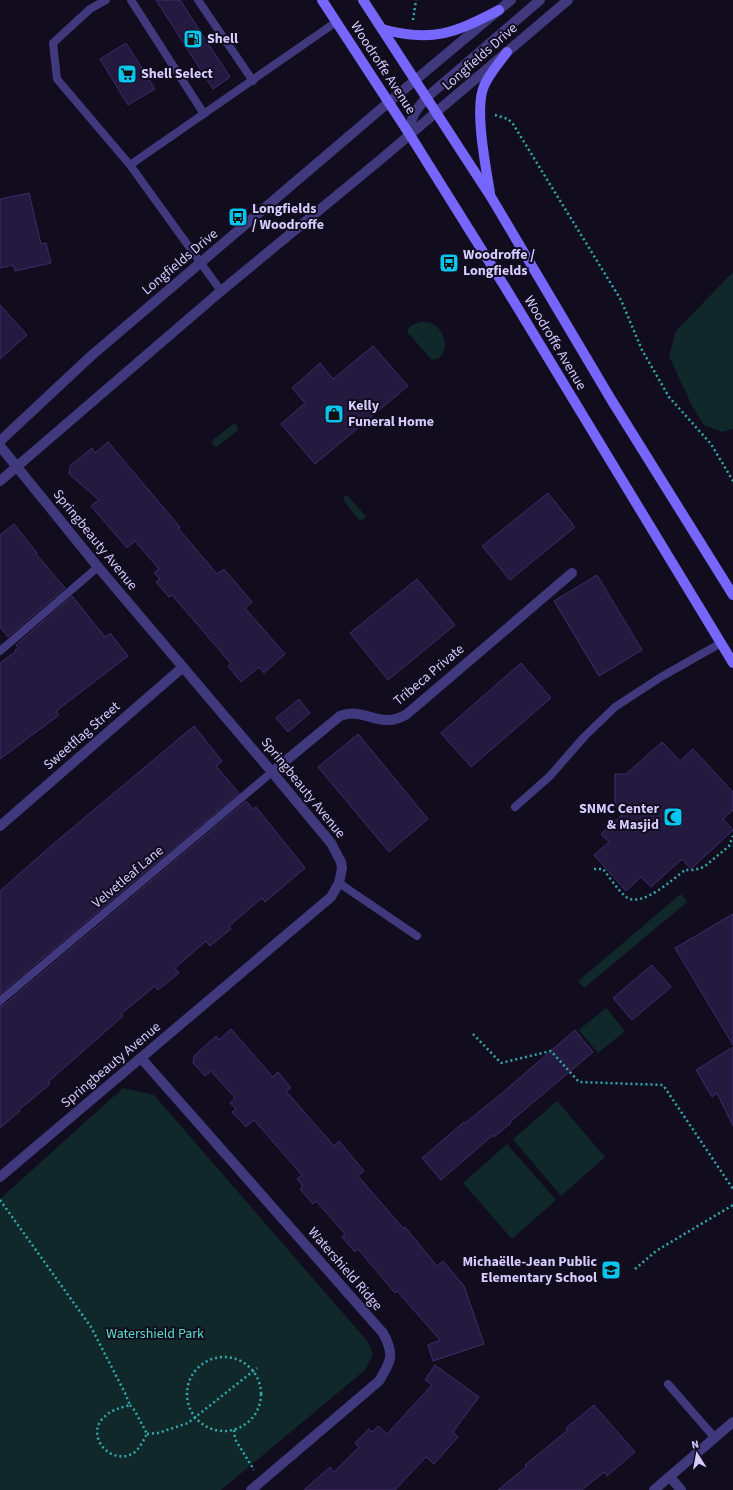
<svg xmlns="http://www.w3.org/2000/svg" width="733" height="1490" font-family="'Source Sans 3',sans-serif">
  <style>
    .green { fill: #102829 }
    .building { fill: #241a3f; stroke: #3d2c6b }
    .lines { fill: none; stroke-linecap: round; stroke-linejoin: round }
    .path { stroke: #31abad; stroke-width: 2.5; stroke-dasharray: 2 3; stroke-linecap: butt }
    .service { stroke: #41397d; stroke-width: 8 }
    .minor { stroke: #41397d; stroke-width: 10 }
    .tertiary { stroke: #41397d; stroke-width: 10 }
    .secondary { stroke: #7666fb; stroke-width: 10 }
    .labels { text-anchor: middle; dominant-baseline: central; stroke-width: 4; stroke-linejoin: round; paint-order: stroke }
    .poi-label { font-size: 14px; font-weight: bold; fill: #d6ccfe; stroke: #110d1f; text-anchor: start }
    .street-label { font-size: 14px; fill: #d6ccfe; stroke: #110d1f }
    .park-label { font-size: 14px; fill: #5bdbc5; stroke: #110d1f }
  </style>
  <rect width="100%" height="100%" fill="#110d1f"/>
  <g class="green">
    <path d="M733 272V429L722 432 704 425 692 406 669 356 676 331Z"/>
    <path d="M420 322C425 322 429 322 433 324 447 332 451 357 432 360L407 332C409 325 414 324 420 322Z"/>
    <path d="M235 424 238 428 237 431 219 445 216 447 213 445 212 442 214 439 232 425Z"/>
    <path d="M347 495 364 514 366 517 364 519 362 520 358 519 344 501 343 498Z"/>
    <path d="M681 894 687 902 584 988 578 981Z"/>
    <path d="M606 1008 625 1031 598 1053 579 1030Z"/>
    <path d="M123 1088 154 1095 368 1342 373 1354 365 1370 221 1490H0V1199Z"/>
    <path d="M557 1101 605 1157 561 1196 513 1139Z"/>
    <path d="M507 1144 556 1200 512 1239 463 1183Z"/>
  </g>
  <g class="building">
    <path d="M156 0H180L230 77 213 89Z"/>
    <path d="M126 43 155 89 128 105 100 59Z"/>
    <path d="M29 193 41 244 46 243 51 263 15 271 13 265 0 268V199Z"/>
    <path d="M0 305 27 335 0 359Z"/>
    <path d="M373 346 408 386 315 464 281 424 305 403 292 388 320 363 333 379Z"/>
    <path d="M108 442 180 527 178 528 217 574 224 569 252 602 245 608 285 654 264 673 259 667 241 682 228 666 231 664 209 638 172 595 169 597 156 582 160 579 154 573 159 569 135 541 127 548 91 506 99 500 69 474 70 466 92 448 95 453Z"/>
    <path d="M548 493 575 527 510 580 482 546Z"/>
    <path d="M14 524 37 553 36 554 65 588 8 637 0 627V535Z"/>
    <path d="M597 575 642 650 599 676 554 601Z"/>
    <path d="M417 579 455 625 388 680 350 633Z"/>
    <path d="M72 596 105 637 110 633 128 656 56 711 59 715 0 759V663L16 651 15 650 18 648 16 645Z"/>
    <path d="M521 663 551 698 471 767 441 733Z"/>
    <path d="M299 699 310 713 288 732 276 718Z"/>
    <path d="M194 726 222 761 216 766 239 793 0 994V891L52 845Z"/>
    <path d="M358 734 428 819 389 852 318 767Z"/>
    <path d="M662 742 680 761 693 749 733 792V810L723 819 733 830 691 869 682 859 651 887 641 877 626 891 594 855 609 842 601 834 622 815 615 806V774H626Z"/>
    <path d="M246 801 253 809 256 807 305 868 265 902 262 898 229 926 231 929 210 946 206 941 175 968 179 973 158 990 155 986 121 1014 123 1016 48 1082 50 1084 19 1110 20 1111 0 1128V1006L4 1005Z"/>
    <path d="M733 914V1045L675 948Z"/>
    <path d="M652 965 671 987 632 1020 613 998Z"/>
    <path d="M231 1029 273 1077 278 1072 291 1088 286 1091 334 1146 339 1141 364 1171 358 1176 403 1228 405 1227 437 1266 443 1261 464 1286 484 1344 433 1361 428 1345 440 1340 397 1291 395 1293 358 1249 355 1252 342 1237 345 1234 316 1201 313 1204 300 1189 303 1186 297 1179 302 1175 254 1120 246 1127 232 1112 236 1109 230 1103 235 1098 211 1071 205 1076 193 1063 194 1056 216 1036 219 1040Z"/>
    <path d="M575 1030 593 1052 510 1122 511 1123 494 1137 493 1135 441 1180 422 1158 464 1122 465 1123 501 1094Z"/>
    <path d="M733 1047V1126L717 1093 712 1097 696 1070Z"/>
    <path d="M435 1365 479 1397 453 1432 458 1437 434 1464 426 1457 395 1490H304L330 1467 334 1472 359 1447 355 1443 369 1429 372 1432 378 1426 387 1434 432 1385 425 1380Z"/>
    <path d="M594 1405 635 1452 607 1476 604 1472 582 1490H498L527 1466 525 1465 568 1430 566 1428Z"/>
  </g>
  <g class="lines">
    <g class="path">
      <path d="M413 20 416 0"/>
      <path d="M495 115 508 119 513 124 621 300 642 350 669 397 711 444 733 481"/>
      <path d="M594 869H603C610 878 617 889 625 896 640 910 673 879 685 870H694L704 867 729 846 733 836"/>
      <path d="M473 1034 501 1063 551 1051 579 1082 663 1085 733 1189"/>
      <path d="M0 1200 91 1327 125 1393 130 1405"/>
      <path d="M635 1269 656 1251 733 1205"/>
      <circle cx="224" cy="1394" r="37"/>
      <path d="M130 1405 135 1411 147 1434C143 1441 139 1450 132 1454 109 1465 85 1435 104 1417 111 1410 120 1408 130 1405Z"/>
      <path d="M234 1430 235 1439 254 1470"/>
      <path d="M147 1434 158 1433 188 1423 257 1368"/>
    </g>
    <g class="service">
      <path d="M106 0 90 9 53 43 57 79 130 165"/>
      <path d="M131 0 204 114"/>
      <path d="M198 0 253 81"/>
      <path d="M221 291 130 165 336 22"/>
      <path d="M0 651 98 567"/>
      <path d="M515 807 550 776 584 737 615 707 661 677 721 643"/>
      <path d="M339 883 417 936"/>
      <path d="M0 1001 272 772"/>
      <path d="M668 1384 715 1438"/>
    </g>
    <g class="minor">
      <path d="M0 446 98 567 272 772 331 843 341 862 342 868 339 883 331 897 0 1177"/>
      <path d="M272 772 340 716C365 706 380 731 407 714L572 573"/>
      <path d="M0 826 183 667"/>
      <path d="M141 1058 383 1333C395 1355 391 1361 379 1381L251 1490"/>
      <path d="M670 1477 681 1490"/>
    </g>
    <g class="tertiary">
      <path d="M410 135C411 115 414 113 426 98L540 0"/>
      <path d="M0 441 91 356 389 102 511 0"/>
      <path d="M0 481 221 291 380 160 568 0"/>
      <path d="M654 1490 733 1422"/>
    </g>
    <g class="secondary">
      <path d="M322 0 410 135 505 287 733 663"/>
      <path d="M363 0 491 197 612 401 733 595"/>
      <path d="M382 29C432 43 455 33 499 10"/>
      <path d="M490 193C486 168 474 108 484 86 489 74 499 63 507 52"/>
    </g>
  </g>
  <defs>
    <g id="fuel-square" transform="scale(1)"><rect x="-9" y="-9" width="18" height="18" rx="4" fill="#06c6ef" stroke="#110d1f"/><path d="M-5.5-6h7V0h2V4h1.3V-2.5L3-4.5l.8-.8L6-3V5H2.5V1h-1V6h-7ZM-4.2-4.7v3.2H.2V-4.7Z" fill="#111"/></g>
    <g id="supermarket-square" transform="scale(1)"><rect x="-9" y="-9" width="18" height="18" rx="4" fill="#06c6ef" stroke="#110d1f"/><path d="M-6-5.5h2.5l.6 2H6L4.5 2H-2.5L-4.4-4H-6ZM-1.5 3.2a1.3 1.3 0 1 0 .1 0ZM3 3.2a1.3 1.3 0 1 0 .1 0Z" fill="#111"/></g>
    <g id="bus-square" transform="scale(1)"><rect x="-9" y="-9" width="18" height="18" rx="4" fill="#06c6ef" stroke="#110d1f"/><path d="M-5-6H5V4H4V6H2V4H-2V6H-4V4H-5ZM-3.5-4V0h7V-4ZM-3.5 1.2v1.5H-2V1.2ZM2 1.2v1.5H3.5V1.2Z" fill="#111"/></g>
    <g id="shop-square" transform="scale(1)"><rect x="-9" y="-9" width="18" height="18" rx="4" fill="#06c6ef" stroke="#110d1f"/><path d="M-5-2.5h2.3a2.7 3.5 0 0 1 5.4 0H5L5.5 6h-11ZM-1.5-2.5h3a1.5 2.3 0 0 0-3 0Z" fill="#111"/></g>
    <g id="mosque-square" transform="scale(1)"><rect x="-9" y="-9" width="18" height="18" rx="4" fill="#06c6ef" stroke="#110d1f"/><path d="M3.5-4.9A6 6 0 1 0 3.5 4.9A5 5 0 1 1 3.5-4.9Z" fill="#111"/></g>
    <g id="school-square" transform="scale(1)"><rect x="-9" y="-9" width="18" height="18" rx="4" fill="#06c6ef" stroke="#110d1f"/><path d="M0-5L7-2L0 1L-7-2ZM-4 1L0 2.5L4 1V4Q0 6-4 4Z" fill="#111"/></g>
  </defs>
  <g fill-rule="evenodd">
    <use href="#fuel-square" x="193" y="39"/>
    <use href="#supermarket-square" x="127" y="74"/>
    <use href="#bus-square" x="238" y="217"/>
    <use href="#bus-square" x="449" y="263"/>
    <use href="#shop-square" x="334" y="414"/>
    <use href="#mosque-square" x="673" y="817"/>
    <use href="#school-square" x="611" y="1270"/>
  </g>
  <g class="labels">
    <g class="poi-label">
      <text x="207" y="39">Shell</text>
      <text x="141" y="74">Shell Select</text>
      <text x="252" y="209">Longfields<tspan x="252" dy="16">/ Woodroffe</tspan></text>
      <text x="463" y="255">Woodroffe /<tspan x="463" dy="16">Longfields</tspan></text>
      <text x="348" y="406">Kelly<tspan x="348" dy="16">Funeral Home</tspan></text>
      <text x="659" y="809" text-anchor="end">SNMC Center<tspan x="659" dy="16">&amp; Masjid</tspan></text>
      <text x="597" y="1262" text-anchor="end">Michaëlle-Jean Public<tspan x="597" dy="16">Elementary School</tspan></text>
    </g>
    <g class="street-label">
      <text transform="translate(480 57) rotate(-41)">Longfields Drive</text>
      <text transform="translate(383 68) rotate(57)">Woodroffe Avenue</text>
      <text transform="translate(180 262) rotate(-40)">Longfields Drive</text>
      <text transform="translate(555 343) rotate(59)">Woodroffe Avenue</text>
      <text transform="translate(95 540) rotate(51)">Springbeauty Avenue</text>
      <text transform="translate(429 675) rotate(-40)">Tribeca Private</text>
      <text transform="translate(82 736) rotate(-41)">Sweetflag Street</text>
      <text transform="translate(303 788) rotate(51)">Springbeauty Avenue</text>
      <text transform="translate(128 877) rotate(-40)">Velvetleaf Lane</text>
      <text transform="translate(111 1065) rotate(-40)">Springbeauty Avenue</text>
      <text transform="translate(345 1269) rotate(49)">Watershield Ridge</text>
    </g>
    <g class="park-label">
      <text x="155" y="1334">Watershield Park</text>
    </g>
  </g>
  <g transform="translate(697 1454) rotate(349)" stroke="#110d1f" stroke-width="3" paint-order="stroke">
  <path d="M0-3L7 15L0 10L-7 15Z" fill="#d6ccfe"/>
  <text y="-6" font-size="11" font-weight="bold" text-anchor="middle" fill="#d6ccfe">N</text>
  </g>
</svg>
